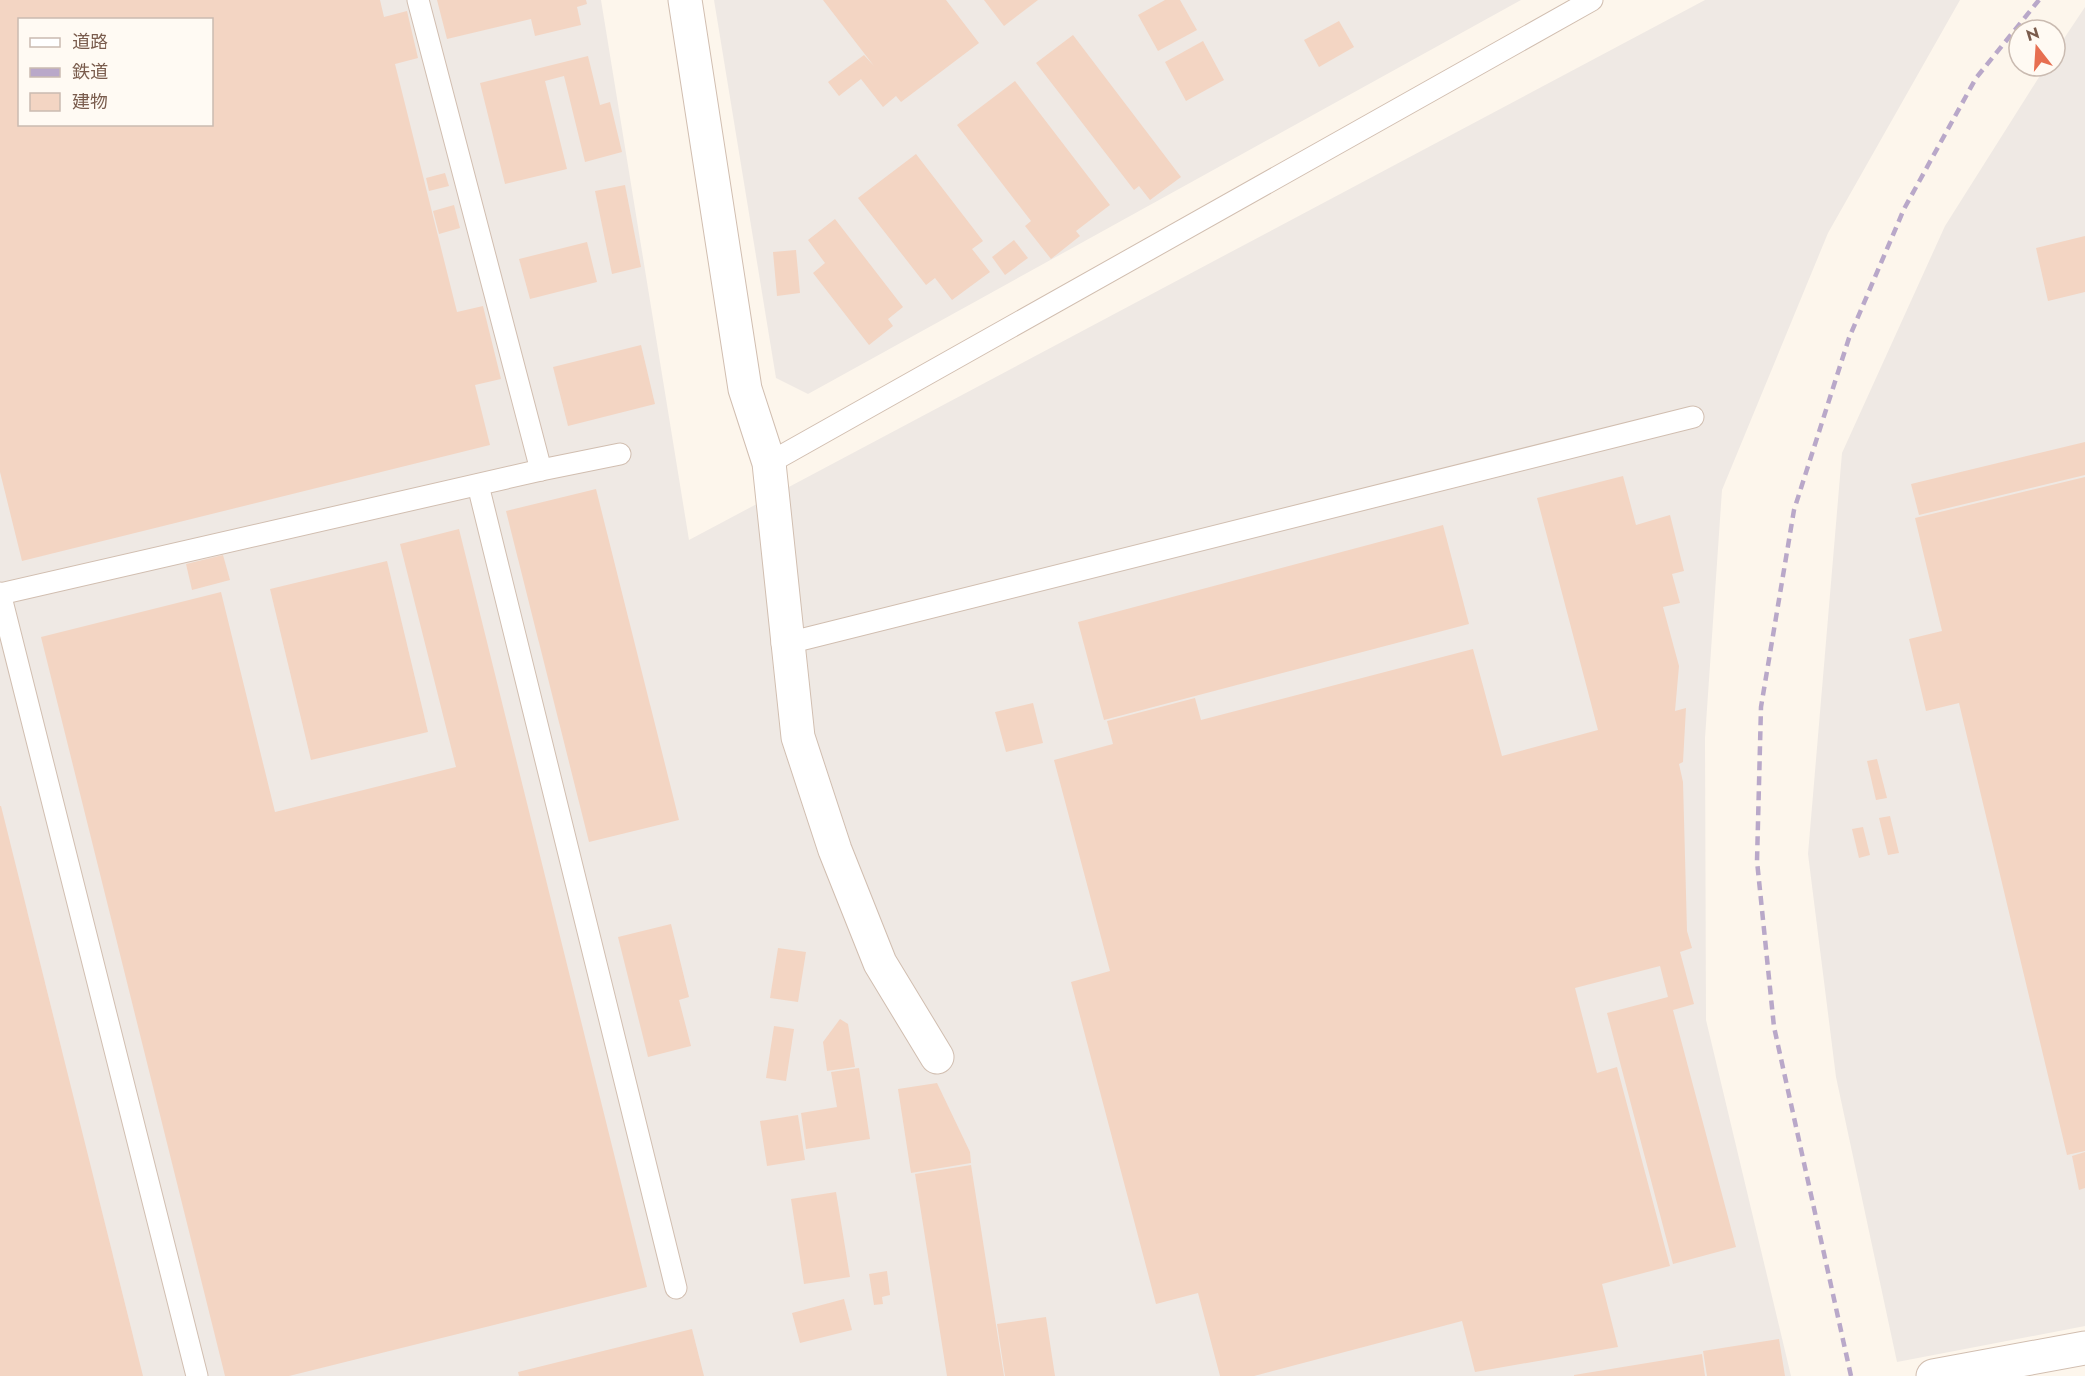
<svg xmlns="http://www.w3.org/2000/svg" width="2085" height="1376" font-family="Jost,'Noto Sans JP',sans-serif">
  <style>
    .industrial { fill: #efe9e4; fill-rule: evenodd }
    .building { fill: #f3d5c3; fill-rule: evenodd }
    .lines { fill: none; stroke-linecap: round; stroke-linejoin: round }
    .service-casing { stroke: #d1beb0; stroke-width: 23 }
    .minor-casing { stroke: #d1beb0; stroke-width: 35 }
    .tertiary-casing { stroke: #d1beb0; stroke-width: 35 }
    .service { stroke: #fff; stroke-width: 21 }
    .minor { stroke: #fff; stroke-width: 33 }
    .tertiary { stroke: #fff; stroke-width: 33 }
    .rail { stroke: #b9a8c9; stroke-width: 4.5; stroke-dasharray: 9 6; stroke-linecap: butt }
  </style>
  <rect width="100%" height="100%" fill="#fdf6ec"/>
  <g class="industrial">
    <path d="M0 0H601L689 540 1705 0H1960L1828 233 1722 490 1705 738 1706 1020 1791 1376H0ZM20 20H212V124H20Z"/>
    <path d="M714 0H1521L808 394 776 378Z"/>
    <path d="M2085 7V1326L1897 1362 1836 1077 1808 854 1842 453 1945 226 2046 66H2055V52Z"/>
  </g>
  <g class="building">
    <path d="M0 0H380L384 17 407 11 418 58 395 64 457 312 483 306 501 379 475 385 490 445 22 561 0 472ZM20 20H212V124H20Z"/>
    <path d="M437 0H586L587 4 577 7 581 25 535 36 531 19 447 39Z"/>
    <path d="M823 0H946L979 43 901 102 896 96 883 107 861 79 839 96 828 82 864 55 874 66Z"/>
    <path d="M984 0H1038L1004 26Z"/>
    <path d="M1165 0H1180L1197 30 1158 51 1138 15Z"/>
    <path d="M1339 21 1354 47 1319 67 1304 40Z"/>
    <path d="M1073 35 1181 177 1150 200 1139 186 1134 190 1036 63Z"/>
    <path d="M1203 41 1224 80 1186 101 1165 62Z"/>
    <path d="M588 56 600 105 610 102 622 152 585 162 564 76 545 81 567 169 505 184 480 83Z"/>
    <path d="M1015 81 1110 205 1076 231 1080 236 1051 259 1025 226 1031 221 957 125Z"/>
    <path d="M916 154 983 241 972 249 990 272 952 300 935 278 926 285 858 198Z"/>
    <path d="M445 173 449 186 429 191 426 178Z"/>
    <path d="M625 185 641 267 612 274 595 191Z"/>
    <path d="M454 205 460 228 439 234 433 211Z"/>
    <path d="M835 219 903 307 888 319 893 326 869 345 813 273 825 263 808 240Z"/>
    <path d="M2085 236V292L2048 301 2036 248Z"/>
    <path d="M1014 240 1028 258 1005 275 992 257Z"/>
    <path d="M587 242 597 282 530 299 519 259Z"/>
    <path d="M796 250 800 293 777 296 773 252Z"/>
    <path d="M641 345 655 404 568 426 553 367Z"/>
    <path d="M2085 442V475L1919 515 1911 484Z"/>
    <path d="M1623 476 1636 525 1670 515 1684 571 1672 574 1680 603 1663 607 1679 666 1675 711 1686 708 1683 762 1679 764 1683 782 1687 931 1692 948 1680 952 1694 1004 1673 1010 1736 1247 1673 1264 1607 1013 1668 997 1660 966 1575 988 1597 1073 1617 1067 1670 1266 1602 1284 1618 1347 1475 1372 1462 1321 1254 1376H1220L1198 1293 1156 1304 1071 982 1110 971 1054 760 1113 744 1107 721 1195 698 1201 720 1473 649 1502 756 1598 730 1537 498Z"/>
    <path d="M2085 477V1151L2067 1155 1959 703 1926 711 1909 639 1942 631 1915 518Z"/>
    <path d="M596 489 679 820 589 842 506 511Z"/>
    <path d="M1443 525 1469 624 1104 720 1078 622Z"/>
    <path d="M459 529 647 1287 289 1376H225L41 637 221 592 275 812 456 767 400 544Z"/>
    <path d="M223 555 230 580 192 590 186 564Z"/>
    <path d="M387 561 428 732 311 760 270 589Z"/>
    <path d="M1033 703 1043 743 1006 752 995 712Z"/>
    <path d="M1877 759 1887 798 1876 800 1867 761Z"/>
    <path d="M0 806H1L143 1376H0Z"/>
    <path d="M1890 816 1899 853 1888 855 1879 818Z"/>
    <path d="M1863 827 1870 855 1859 858 1852 829Z"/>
    <path d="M671 924 689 997 679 1000 691 1046 648 1057 618 937Z"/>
    <path d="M778 948 806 952 798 1002 770 998Z"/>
    <path d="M840 1019 848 1024 855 1067 827 1071 823 1042Z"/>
    <path d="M774 1026 794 1029 786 1081 766 1078Z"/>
    <path d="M859 1068 870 1139 806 1149 801 1113 837 1107 831 1072Z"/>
    <path d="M937 1083 970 1152 971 1163 911 1173 898 1089Z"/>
    <path d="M798 1115 805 1160 767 1166 760 1121Z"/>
    <path d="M2085 1152V1188L2079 1190 2072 1156Z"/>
    <path d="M971 1165 1004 1376H947L915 1174Z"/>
    <path d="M836 1192 850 1277 804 1284 791 1199Z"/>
    <path d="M887 1271 890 1295 882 1297 883 1304 874 1305 869 1274Z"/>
    <path d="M844 1299 852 1330 800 1343 792 1313Z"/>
    <path d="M1046 1317 1055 1376H1005L997 1324Z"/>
    <path d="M692 1329 704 1376H519L518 1372Z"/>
    <path d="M1779 1339 1785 1376H1707L1703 1351Z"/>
    <path d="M1702 1354 1705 1376H1574V1375Z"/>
  </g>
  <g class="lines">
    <g class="service-casing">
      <g id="service">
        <path d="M418 0 541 470"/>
        <path d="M769 463 1592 0"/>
        <path d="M478 485 676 1288"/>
        <path d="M0 593 197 1376"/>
        <path d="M0 594 541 470 620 454"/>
        <path d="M788 643 1693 417"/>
      </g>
    </g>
    <g class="minor-casing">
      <g id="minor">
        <path d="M788 643 798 737 835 850 880 963 937 1057"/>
        <path d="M1933 1376 2085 1348"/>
      </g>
    </g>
    <g class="tertiary-casing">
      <path id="tertiary" d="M685 0 745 389 769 463 788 643"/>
    </g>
    <use href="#service" class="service"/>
    <use href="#minor" class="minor"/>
    <use href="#tertiary" class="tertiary"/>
    <path class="rail" d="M1851 1376 1774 1027 1757 861 1761 707 1794 510 1849 338 1904 209 1976 78 2039 0"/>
  </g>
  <rect x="18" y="18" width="195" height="108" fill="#fffaf3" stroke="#cabbb1" stroke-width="1.5"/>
  <rect x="30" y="38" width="30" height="9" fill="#ffffff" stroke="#cabbb1" stroke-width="1.5"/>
  <text x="72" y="48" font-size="18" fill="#7a5c4d">道路</text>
  <rect x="30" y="68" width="30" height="9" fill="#b9a8c9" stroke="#cabbb1" stroke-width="1.5"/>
  <text x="72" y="78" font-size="18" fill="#7a5c4d">鉄道</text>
  <rect x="30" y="93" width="30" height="18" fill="#f3d5c3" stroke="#cabbb1" stroke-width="1.5"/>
  <text x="72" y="108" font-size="18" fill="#7a5c4d">建物</text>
  <g transform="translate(2037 48) rotate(343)"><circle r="28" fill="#fffaf3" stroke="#cabbb1" stroke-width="1.5"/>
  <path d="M0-4.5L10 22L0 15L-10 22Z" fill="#e76f51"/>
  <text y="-9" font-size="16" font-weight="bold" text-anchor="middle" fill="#7a5c4d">N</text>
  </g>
</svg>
